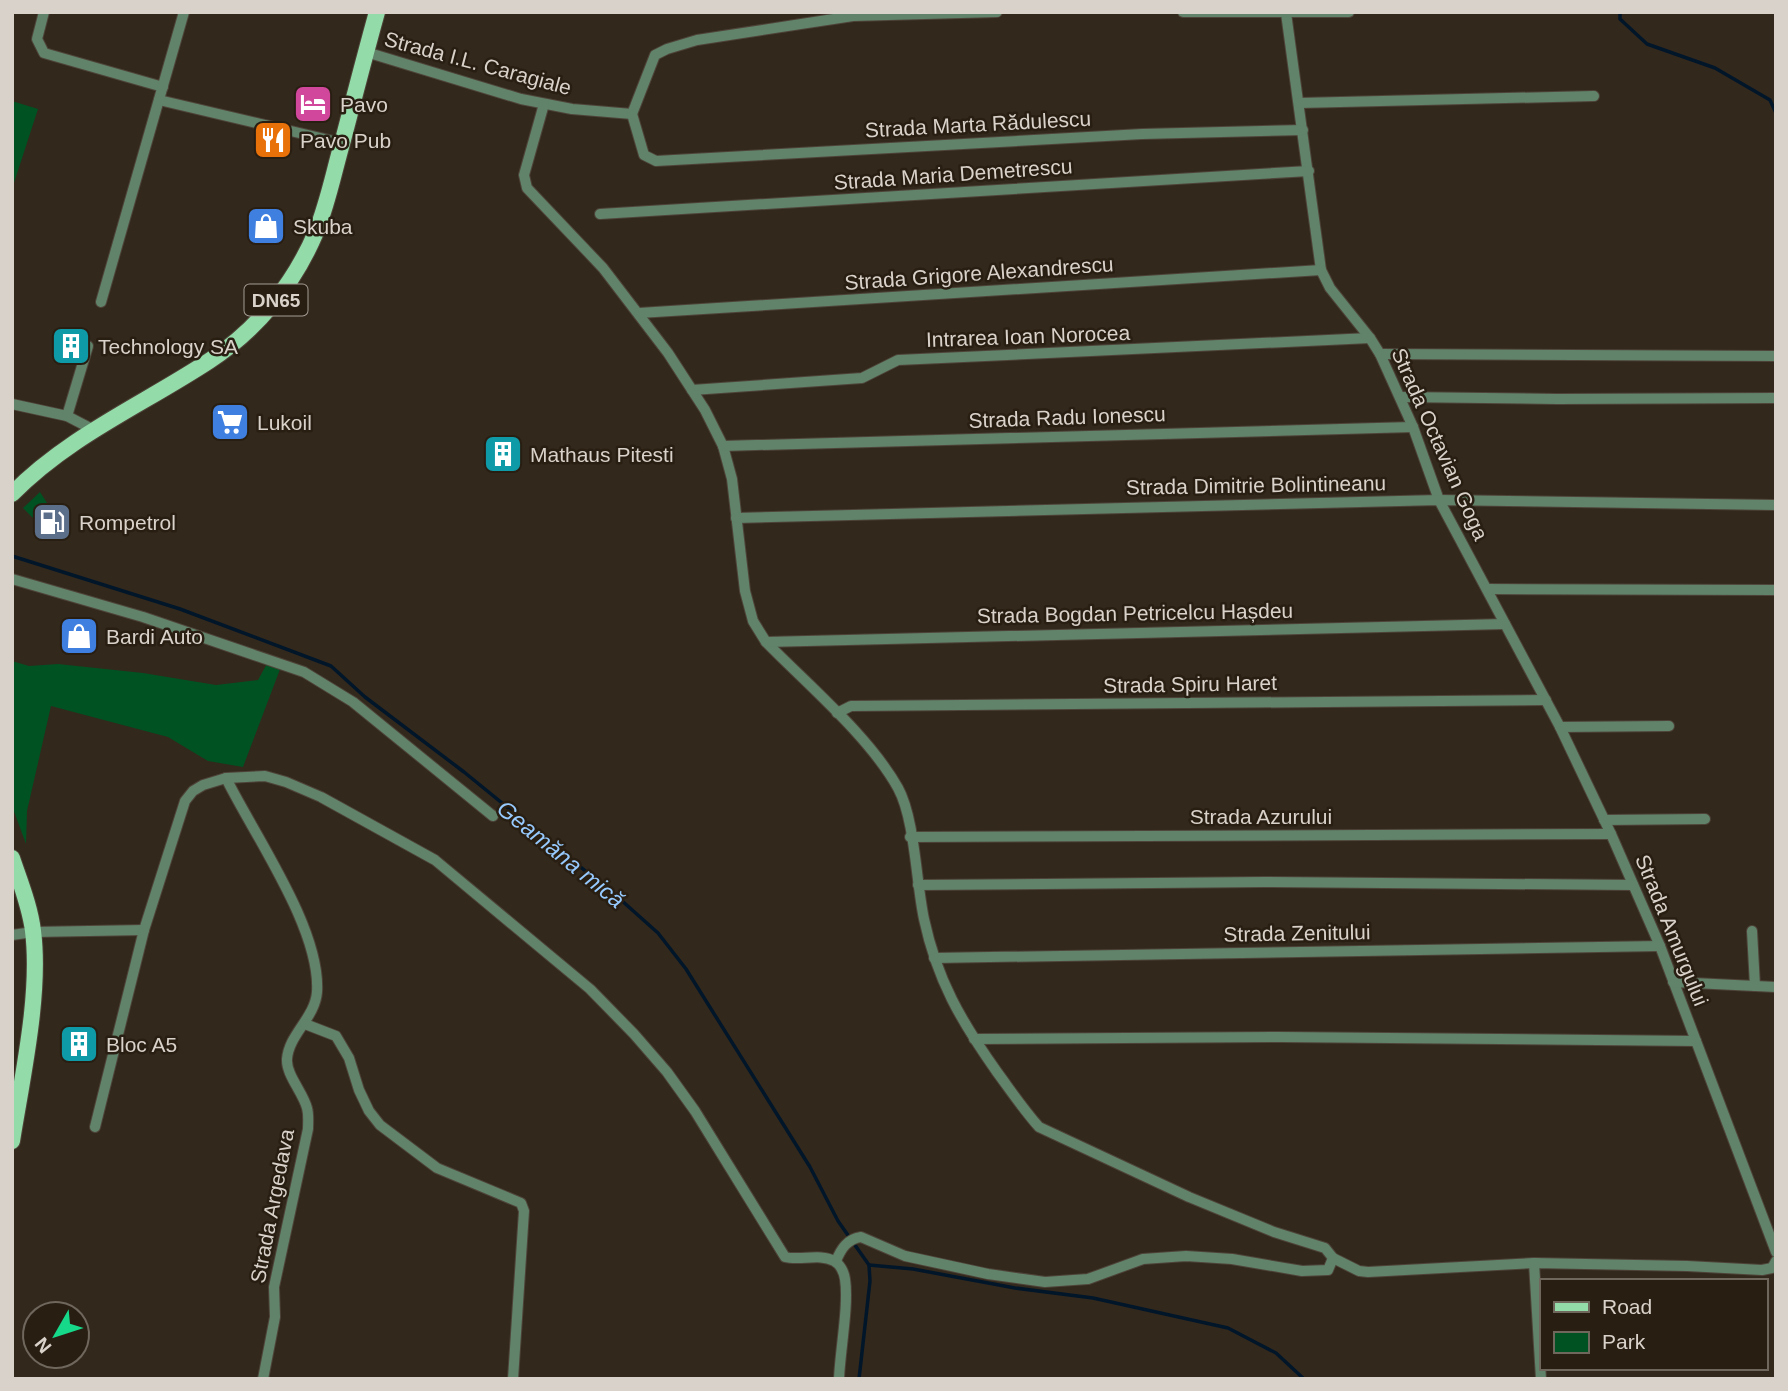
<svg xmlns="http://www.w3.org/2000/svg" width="1788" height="1391" font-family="Arial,sans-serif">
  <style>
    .green { fill: #005222 }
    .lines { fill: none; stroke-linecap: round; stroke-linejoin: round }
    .stream { stroke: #021629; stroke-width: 3.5 }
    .minor-casing { stroke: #4e4338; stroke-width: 12 }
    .primary-casing { stroke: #4e4338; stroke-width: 18 }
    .minor { stroke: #60836a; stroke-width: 10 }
    .primary { stroke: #93dca9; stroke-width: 16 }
    .labels { text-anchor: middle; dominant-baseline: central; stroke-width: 5; stroke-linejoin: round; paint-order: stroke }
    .shield { fill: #291e12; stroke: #a49c93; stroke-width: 2 }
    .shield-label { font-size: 19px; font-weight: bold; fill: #d9d2ca }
    .street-label { font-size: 21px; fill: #d9d2ca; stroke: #291e12 }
    .poi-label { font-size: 21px; fill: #d9d2ca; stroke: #291e12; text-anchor: start }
    .water-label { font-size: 23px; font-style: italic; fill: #96c9fd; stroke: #291e12 }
  </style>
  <rect width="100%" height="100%" fill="#33281c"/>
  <g class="green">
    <path d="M12 101 38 109 12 189Z"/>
    <path d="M40 492 49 506 50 511 41 519 35 520 23 508Z"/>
    <path d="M269 660 282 664 243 767 208 761 168 737 51 706 27 811 26 844 12 806V661L29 666 58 664 143 673 216 685 258 680Z"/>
  </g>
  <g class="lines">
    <g class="stream">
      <path d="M1620 12V19L1647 44 1715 68 1770 100 1776 113"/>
      <path d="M12 556 180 609 331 666 365 697 464 772 621 900 658 933 686 969 810 1167 838 1221 869 1265 870 1281 859 1379"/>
      <path d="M869 1265 913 1269 1015 1288 1093 1298 1228 1328 1276 1353 1304 1379"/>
    </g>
    <g class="minor-casing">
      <g id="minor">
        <path d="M44 12 37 39 44 53 163 87"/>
        <path d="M1183 12H1349"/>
        <path d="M1286 13 1321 270 1330 288 1370 338 1380 354 1413 427 1439 500 1560 727 1611 834 1660 946 1776 1252"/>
        <path d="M366 52 521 99 572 109 632 114 655 55 667 49 697 40 853 16 997 12"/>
        <path d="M159 100 342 143"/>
        <path d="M1299 103 1594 96"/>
        <path d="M544 104 524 175 527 188 603 268 668 353 705 410 723 446 732 479 745 591 753 621 766 642C808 685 869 736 898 788 915 819 916 882 924 919 937 980 961 1021 997 1072 1011 1091 1023 1109 1039 1127L1189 1197 1274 1232 1325 1248 1333 1258 1328 1270 1302 1271 1232 1259 1186 1256 1143 1259 1088 1279 1045 1282 988 1274 905 1256 861 1237C847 1239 841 1249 836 1261"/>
        <path d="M632 114 644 155 656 161 1142 134 1303 130"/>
        <path d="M600 214 1309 171"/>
        <path d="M101 302 184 12"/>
        <path d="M639 313 1321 270"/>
        <path d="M1380 354 1776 356"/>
        <path d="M692 390 862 378 898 360 1370 338"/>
        <path d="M1400 397 1557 399 1776 398"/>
        <path d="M12 404 67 416 92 429"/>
        <path d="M67 416 88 346"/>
        <path d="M723 446 1413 427"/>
        <path d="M736 518 1439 500 1776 505"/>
        <path d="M12 579 143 617 304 672 353 702 493 816"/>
        <path d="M1487 589 1776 590"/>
        <path d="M766 642 1505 624"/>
        <path d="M837 713 851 706 1546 700"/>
        <path d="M1560 727 1669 726"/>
        <path d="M226 778C254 835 321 929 317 992 315 1018 289 1034 287 1059 286 1075 303 1092 307 1108 309 1115 308 1122 308 1129L274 1287 275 1317 263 1379"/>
        <path d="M1604 820 1705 819"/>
        <path d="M910 837 1611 834"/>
        <path d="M918 885 1263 882 1633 885"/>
        <path d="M1752 931 1755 986"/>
        <path d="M12 935 33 932 144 930"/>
        <path d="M934 958 1660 946"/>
        <path d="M1673 982 1776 987"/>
        <path d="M305 1024 336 1036 349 1058 359 1090 369 1111 380 1125 437 1168 521 1203 524 1211 513 1379"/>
        <path d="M974 1039 1280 1037 1696 1041"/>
        <path d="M95 1127 144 930 185 801 193 791 203 785 226 778 265 776 286 782 321 797 435 860 590 989 634 1034 667 1072 695 1111 785 1257C800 1261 820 1253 834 1261 840 1264 844 1272 845 1279 849 1305 840 1351 839 1379"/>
        <path d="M1333 1258 1359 1271 1368 1272 1534 1263 1687 1266 1762 1270 1772 1268 1776 1261"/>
        <path d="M1534 1263 1541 1379"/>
      </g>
    </g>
    <g class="primary-casing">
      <g id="primary">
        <path d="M12 494C69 436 142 405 209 361 257 330 294 284 316 232 328 203 334 171 343 140 354 98 365 55 377 12"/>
        <path d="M12 858C20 882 30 906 33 931 41 994 22 1078 12 1141"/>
      </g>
    </g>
    <use href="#minor" class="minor"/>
    <use href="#primary" class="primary"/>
  </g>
  <defs>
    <g id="hotel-square" transform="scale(2.0125)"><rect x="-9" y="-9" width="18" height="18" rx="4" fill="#d1479c" stroke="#291e12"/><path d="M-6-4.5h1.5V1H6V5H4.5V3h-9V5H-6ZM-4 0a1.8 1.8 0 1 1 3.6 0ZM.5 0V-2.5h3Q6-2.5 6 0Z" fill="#fff"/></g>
    <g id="restaurant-square" transform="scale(2.0125)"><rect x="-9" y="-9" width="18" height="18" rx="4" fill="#e8710a" stroke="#291e12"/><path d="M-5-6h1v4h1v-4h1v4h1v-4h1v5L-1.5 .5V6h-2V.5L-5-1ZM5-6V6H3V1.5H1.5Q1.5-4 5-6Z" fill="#fff"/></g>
    <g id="shop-square" transform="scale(2.0125)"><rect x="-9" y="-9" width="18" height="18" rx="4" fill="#3f7fe0" stroke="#291e12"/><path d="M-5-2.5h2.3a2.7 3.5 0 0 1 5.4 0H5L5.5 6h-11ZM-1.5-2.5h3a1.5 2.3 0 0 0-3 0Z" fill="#fff"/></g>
    <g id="building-square" transform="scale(2.0125)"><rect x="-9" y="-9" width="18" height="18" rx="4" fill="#0f9aa8" stroke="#291e12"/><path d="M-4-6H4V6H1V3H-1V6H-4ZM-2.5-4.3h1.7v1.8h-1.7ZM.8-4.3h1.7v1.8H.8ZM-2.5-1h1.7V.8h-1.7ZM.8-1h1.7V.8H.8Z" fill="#fff"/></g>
    <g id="supermarket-square" transform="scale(2.0125)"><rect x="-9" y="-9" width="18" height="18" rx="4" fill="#3f7fe0" stroke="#291e12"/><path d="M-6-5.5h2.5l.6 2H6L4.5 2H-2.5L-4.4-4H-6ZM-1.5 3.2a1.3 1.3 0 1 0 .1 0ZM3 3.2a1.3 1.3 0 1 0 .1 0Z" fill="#fff"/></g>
    <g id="fuel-square" transform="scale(2.0125)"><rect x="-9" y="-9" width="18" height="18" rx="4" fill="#5c6f8a" stroke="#291e12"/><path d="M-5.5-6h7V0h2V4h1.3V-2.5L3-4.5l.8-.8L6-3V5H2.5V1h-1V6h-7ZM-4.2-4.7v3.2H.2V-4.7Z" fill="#fff"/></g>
  </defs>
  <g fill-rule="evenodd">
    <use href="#hotel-square" x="313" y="104"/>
    <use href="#restaurant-square" x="273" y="140"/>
    <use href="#shop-square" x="266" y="226"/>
    <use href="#building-square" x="71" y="346"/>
    <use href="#supermarket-square" x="230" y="422"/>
    <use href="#building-square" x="503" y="454"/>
    <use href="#fuel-square" x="52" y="522"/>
    <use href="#shop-square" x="79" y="636"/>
    <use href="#building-square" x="79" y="1044"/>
  </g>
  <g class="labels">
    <rect class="shield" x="244.5" y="284.5" width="63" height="31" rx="5"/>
    <g class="shield-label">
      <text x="276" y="300">DN65</text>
    </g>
    <g class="street-label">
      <text transform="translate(478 63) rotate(15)">Strada I.L. Caragiale</text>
      <text transform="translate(978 124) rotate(-3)">Strada Marta Rădulescu</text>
      <text transform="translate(953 174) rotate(-4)">Strada Maria Demetrescu</text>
      <text transform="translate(979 273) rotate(-4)">Strada Grigore Alexandrescu</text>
      <text transform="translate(1028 336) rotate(-2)">Intrarea Ioan Norocea</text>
      <text transform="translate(1067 417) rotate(-2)">Strada Radu Ionescu</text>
      <text transform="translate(1440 444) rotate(66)">Strada Octavian Goga</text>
      <text transform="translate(1256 485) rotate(-1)">Strada Dimitrie Bolintineanu</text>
      <text transform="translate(1135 613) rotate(-1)">Strada Bogdan Petricelcu Hașdeu</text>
      <text transform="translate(1190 684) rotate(-1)">Strada Spiru Haret</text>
      <text x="1261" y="816">Strada Azurului</text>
      <text transform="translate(1672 930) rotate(68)">Strada Amurgului</text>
      <text transform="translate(1297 933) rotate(-1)">Strada Zenitului</text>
      <text transform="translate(272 1206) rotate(-79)">Strada Argedava</text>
    </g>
    <g class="poi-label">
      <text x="340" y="104">Pavo</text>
      <text x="300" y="140">Pavo Pub</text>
      <text x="293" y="226">Skuba</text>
      <text x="98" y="346">Technology SA</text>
      <text x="257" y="422">Lukoil</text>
      <text x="530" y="454">Mathaus Pitesti</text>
      <text x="79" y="522">Rompetrol</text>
      <text x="106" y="636">Bardi Auto</text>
      <text x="106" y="1044">Bloc A5</text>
    </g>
    <g class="water-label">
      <text transform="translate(561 854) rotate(39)">Geamăna mică</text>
    </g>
  </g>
  <rect width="1788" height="1391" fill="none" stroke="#d9d2ca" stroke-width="28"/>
  <rect x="1540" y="1279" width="228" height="91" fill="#291e12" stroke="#6f665c" stroke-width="2"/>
  <rect x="1554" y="1302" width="35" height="10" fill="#93dca9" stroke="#6f665c" stroke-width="2"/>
  <text x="1602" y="1314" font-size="21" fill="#d9d2ca">Road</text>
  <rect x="1554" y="1332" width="35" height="21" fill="#005222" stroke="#6f665c" stroke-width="2"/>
  <text x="1602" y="1349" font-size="21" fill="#d9d2ca">Park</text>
  <g transform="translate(56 1335) rotate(231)"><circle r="33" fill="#291e12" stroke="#6f665c" stroke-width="2"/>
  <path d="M0-5L12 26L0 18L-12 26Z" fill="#16d989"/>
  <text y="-10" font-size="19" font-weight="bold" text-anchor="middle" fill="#d9d2ca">N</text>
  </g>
</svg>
